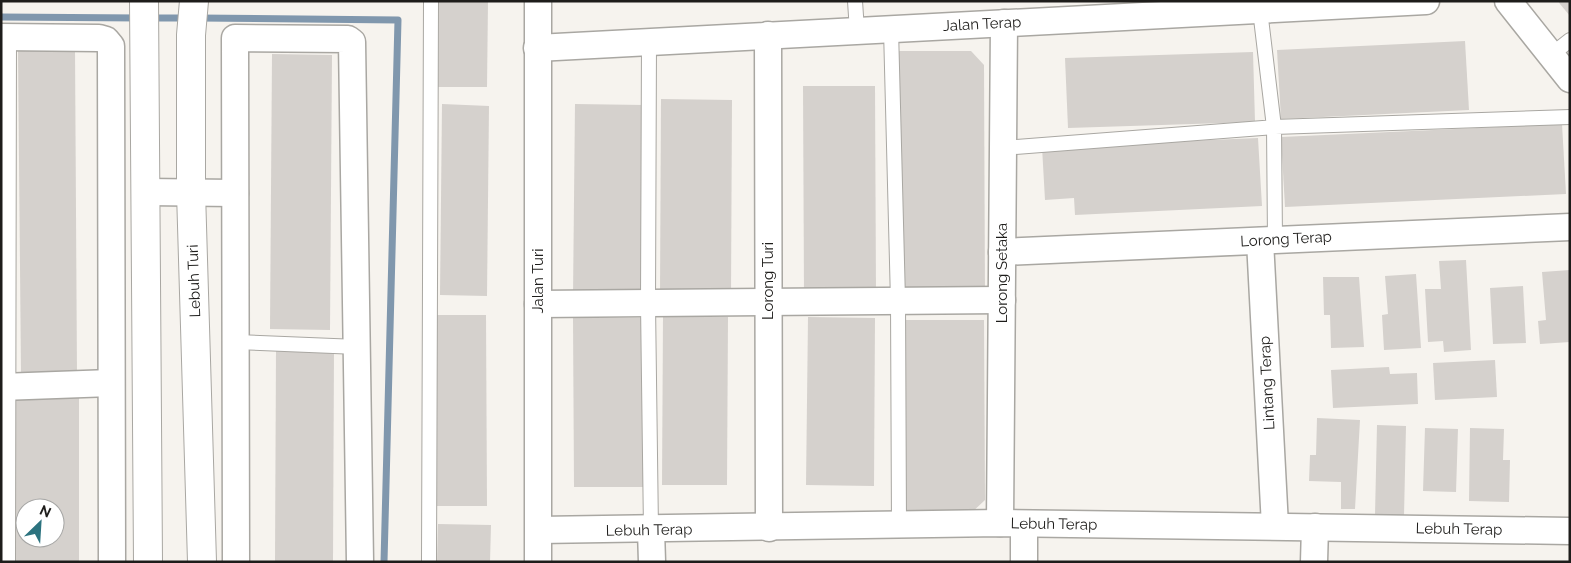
<svg xmlns="http://www.w3.org/2000/svg" width="1571" height="563" font-family="Raleway,sans-serif">
  <style>
    .lines { fill: none; stroke-linecap: round; stroke-linejoin: round }
    .stream { stroke: #8097ad; stroke-width: 7 }
    .building { fill: #d5d1cd; fill-rule: evenodd }
    .lane-casing { stroke: #a9a7a2; stroke-width: 16 }
    .street-casing { stroke: #a9a7a2; stroke-width: 29 }
    .primary-casing { stroke: #a9a7a2; stroke-width: 30 }
    .lane { stroke: #fff; stroke-width: 14 }
    .street { stroke: #fff; stroke-width: 26 }
    .primary { stroke: #fff; stroke-width: 28 }
    .labels { text-anchor: middle; dominant-baseline: central; stroke-width: 4; stroke-linejoin: round; paint-order: stroke }
    .street-label { font-size: 15px; fill: #1e1d1b; stroke: #fff }
  </style>
  <rect width="100%" height="100%" fill="#f6f3ee"/>
  <g class="lines">
    <g class="stream">
      <path d="M1 17 140 18"/>
      <path d="M151 18H187"/>
      <path d="M198 18 398 20 384 562"/>
    </g>
  </g>
  <g class="building">
    <path d="M439 1H488L487 87H438Z"/>
    <path d="M1558 1H1570V16L1560 4Z"/>
    <path d="M1465 41 1469 110 1281 119 1277 50Z"/>
    <path d="M75 49 77 375H21L18 50Z"/>
    <path d="M899 51H971L984 65 985 299H900Z"/>
    <path d="M1253 52 1255 122 1068 128 1065 58Z"/>
    <path d="M272 54 332 55 330 330 270 329Z"/>
    <path d="M803 86H875L876 295H804Z"/>
    <path d="M661 99 732 100 731 296 660 295Z"/>
    <path d="M442 104 489 106 487 296 440 295Z"/>
    <path d="M575 104 644 105 642 297 573 296Z"/>
    <path d="M1562 124 1566 194 1285 207 1281 137Z"/>
    <path d="M1258 138 1262 206 1075 215 1074 198 1045 200 1042 147Z"/>
    <path d="M1466 260 1471 350 1444 352 1443 341 1428 342 1425 289H1441L1439 261Z"/>
    <path d="M1570 270V342L1540 344 1538 321 1546 320 1542 272Z"/>
    <path d="M1416 274 1421 348 1384 350 1382 315 1388 314 1385 276Z"/>
    <path d="M1323 277H1359L1364 347 1331 348 1330 315H1324Z"/>
    <path d="M1523 286 1526 343 1493 344 1490 288Z"/>
    <path d="M436 315H486L487 506H437Z"/>
    <path d="M663 316 728 317 727 485H662Z"/>
    <path d="M808 317 875 318 874 486 806 485Z"/>
    <path d="M573 318H643V487H574Z"/>
    <path d="M899 320H984L985 500 969 515H900Z"/>
    <path d="M276 349 334 350 333 562H275Z"/>
    <path d="M1495 360 1497 397 1435 400 1433 363Z"/>
    <path d="M1389 367 1390 374 1417 373 1418 404 1333 408 1331 370Z"/>
    <path d="M15 395 79 396V562H15ZM25 508H55V538H25Z"/>
    <path d="M1317 418 1360 420 1355 509H1341V482L1309 481 1310 455H1316Z"/>
    <path d="M1377 425 1406 426 1404 516 1375 515Z"/>
    <path d="M1425 428 1458 429 1456 492 1423 491Z"/>
    <path d="M1470 428 1504 429 1503 460H1510L1509 502 1469 501Z"/>
    <path d="M438 524 491 525 490 562H437Z"/>
  </g>
  <g class="lines">
    <g class="lane-casing">
      <g id="lane">
        <path d="M855 1 857 31"/>
        <path d="M891 29 898 301 899 525"/>
        <path d="M649 42 648 304 651 530"/>
        <path d="M1551 55 1570 40"/>
        <path d="M1003 148 1274 127 1260 10"/>
        <path d="M1275 240 1274 127 1570 117"/>
        <path d="M235 342 358 347"/>
        <path d="M8 562 9 37"/>
        <path d="M429 562 431 1"/>
      </g>
    </g>
    <g class="street-casing">
      <g id="street">
        <path d="M538 1V562"/>
        <path d="M1508 1 1570 79"/>
        <path d="M768 35 769 528"/>
        <path d="M1 37 99 38 106 40 111 46 112 562"/>
        <path d="M537 48 1426 1"/>
        <path d="M146 192 235 193"/>
        <path d="M1260 241 1275 526"/>
        <path d="M1002 252 1570 227"/>
        <path d="M538 304 1002 300"/>
        <path d="M1 387 111 383"/>
        <path d="M1000 523 1004 23"/>
        <path d="M1024 524V562"/>
        <path d="M539 530 1000 523 1570 531"/>
        <path d="M651 530 652 562"/>
        <path d="M236 562 235 38 348 39 352 42 360 562"/>
        <path d="M1314 562 1315 527"/>
      </g>
    </g>
    <g class="primary-casing">
      <g id="primary">
        <path d="M144 1 148 562"/>
        <path d="M194 1 191 35V192L202 562"/>
      </g>
    </g>
    <use href="#lane" class="lane"/>
    <use href="#street" class="street"/>
    <use href="#primary" class="primary"/>
  </g>
  <g class="labels">
    <g class="street-label">
      <text transform="translate(982 24) rotate(-3)">Jalan Terap</text>
      <text transform="translate(1286 239) rotate(-3)">Lorong Terap</text>
      <text transform="translate(1002 273) rotate(-90)">Lorong Setaka</text>
      <text transform="translate(194 281) rotate(-92)">Lebuh Turi</text>
      <text transform="translate(538 281) rotate(-90)">Jalan Turi</text>
      <text transform="translate(768 281) rotate(-90)">Lorong Turi</text>
      <text transform="translate(1267 383) rotate(-93)">Lintang Terap</text>
      <text transform="translate(1054 524) rotate(1)">Lebuh Terap</text>
      <text transform="translate(1459 529) rotate(1)">Lebuh Terap</text>
      <text transform="translate(649 530) rotate(-1)">Lebuh Terap</text>
    </g>
  </g>
  <rect width="1571" height="563" fill="none" stroke="#1e1d1b" stroke-width="5"/>
  <g transform="translate(40 523) rotate(25)"><circle r="24" fill="#ffffff" stroke="#a5a5a4"/>
  <path d="M0-4L9 19L0 12L-9 19Z" fill="#2c737f"/>
  <text y="-8" font-size="14" font-weight="bold" text-anchor="middle" fill="#1e1d1b">N</text>
  </g>
</svg>
